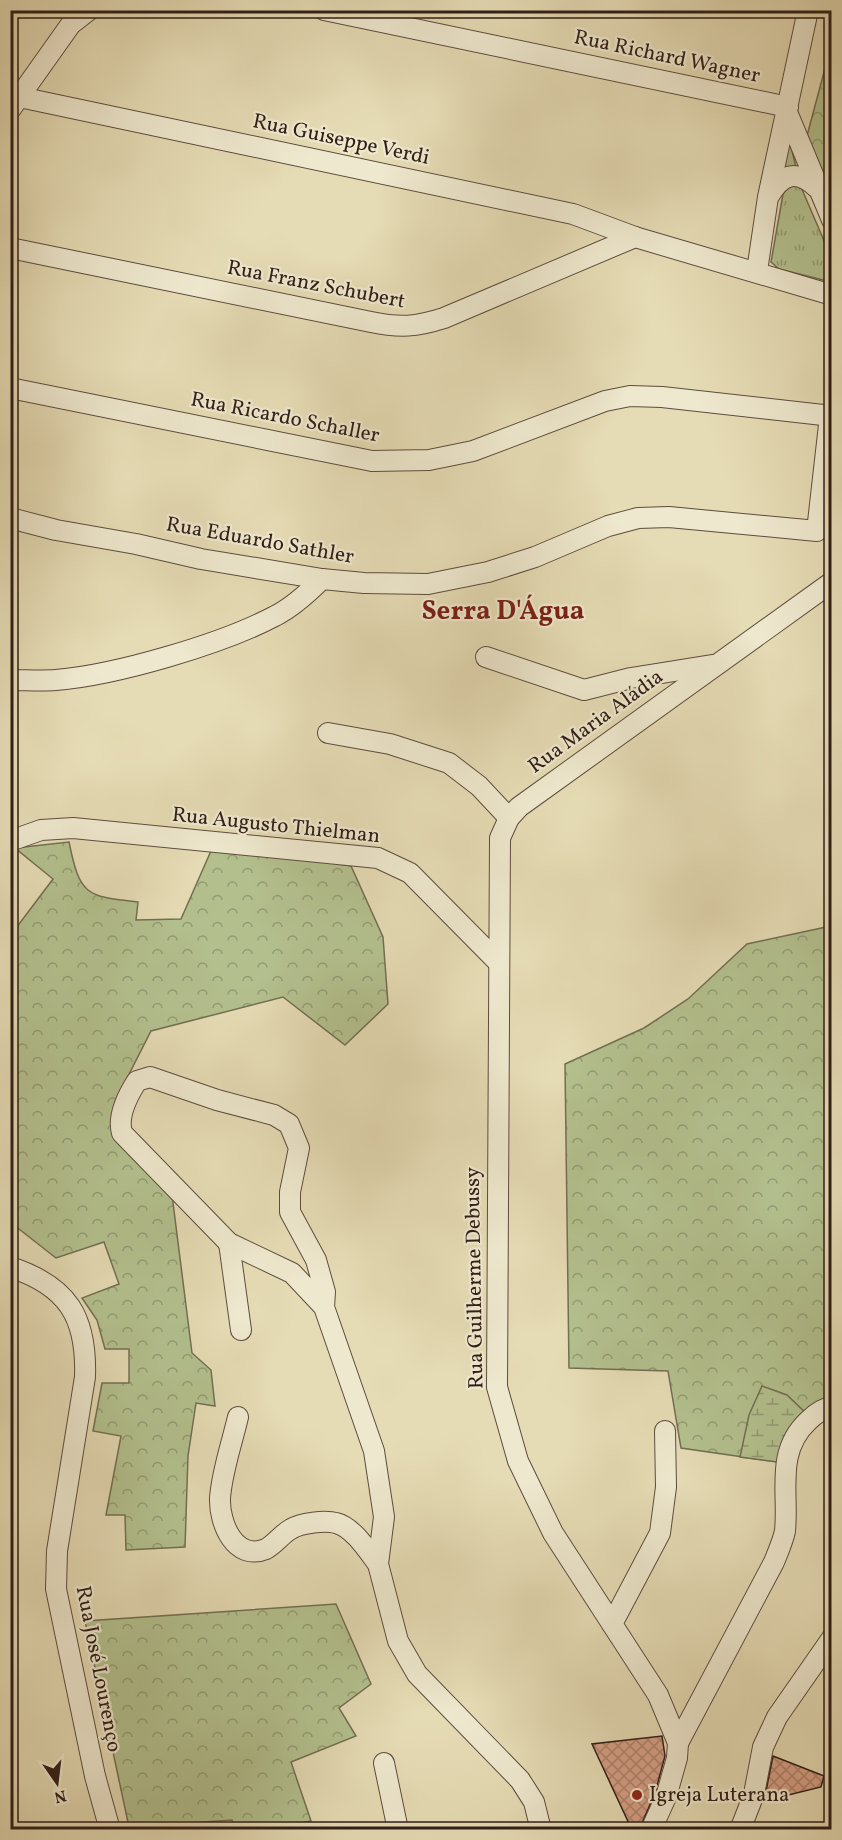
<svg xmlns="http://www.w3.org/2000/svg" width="842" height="1840" font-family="Vollkorn,serif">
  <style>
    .forest { fill: url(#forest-crowns); stroke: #726f52; stroke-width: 1.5 }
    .wetland { fill: url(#wetland-marsh); stroke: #726f52; stroke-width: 1.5 }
    .park { fill: url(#park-tufts); stroke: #726f52; stroke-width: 1.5 }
    .building { fill: url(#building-cross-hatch); stroke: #301e17; stroke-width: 1.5 }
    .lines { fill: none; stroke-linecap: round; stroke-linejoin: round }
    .minor-casing { stroke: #5d4d3e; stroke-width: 22 }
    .minor { stroke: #eee8ce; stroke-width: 20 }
    .poi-dot { fill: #8f2418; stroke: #eee8ce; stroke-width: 2 }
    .labels { text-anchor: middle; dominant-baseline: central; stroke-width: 4.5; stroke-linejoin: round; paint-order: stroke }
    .street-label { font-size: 21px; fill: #301e17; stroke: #eee8ce }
    .poi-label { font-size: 21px; fill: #301e17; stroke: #eee8ce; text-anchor: start }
    .district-label { font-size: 27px; font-weight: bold; fill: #7a1f14; stroke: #eee8ce }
  </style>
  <defs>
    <pattern id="forest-crowns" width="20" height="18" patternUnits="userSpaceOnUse" patternTransform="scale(1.5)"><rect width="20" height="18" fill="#b3c08e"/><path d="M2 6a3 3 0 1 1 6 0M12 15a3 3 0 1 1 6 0" fill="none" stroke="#929b73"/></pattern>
    <pattern id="wetland-marsh" width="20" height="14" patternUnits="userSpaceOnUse" patternTransform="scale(1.5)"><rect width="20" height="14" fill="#b3c08e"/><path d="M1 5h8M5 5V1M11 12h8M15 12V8" fill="none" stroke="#929b73"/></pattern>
    <pattern id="park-tufts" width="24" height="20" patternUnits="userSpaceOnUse" patternTransform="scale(1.5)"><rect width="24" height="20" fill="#b3c08e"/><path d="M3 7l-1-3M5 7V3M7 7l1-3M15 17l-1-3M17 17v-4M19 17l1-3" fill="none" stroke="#929b73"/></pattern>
    <pattern id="building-cross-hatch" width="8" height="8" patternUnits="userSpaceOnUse" patternTransform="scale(1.5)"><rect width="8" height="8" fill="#d6a086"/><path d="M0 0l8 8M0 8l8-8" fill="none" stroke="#ae826d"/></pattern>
  </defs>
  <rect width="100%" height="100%" fill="#e5dbb4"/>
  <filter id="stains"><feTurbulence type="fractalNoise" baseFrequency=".00333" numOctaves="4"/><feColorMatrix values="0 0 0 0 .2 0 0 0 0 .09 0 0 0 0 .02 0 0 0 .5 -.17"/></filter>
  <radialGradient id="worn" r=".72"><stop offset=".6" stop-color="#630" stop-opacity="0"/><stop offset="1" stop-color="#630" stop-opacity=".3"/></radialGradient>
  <g class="forest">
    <path d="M831 46V191L804 147Z"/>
    <path d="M69 842C80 896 86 896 138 902L136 920 181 919 214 844 351 866 383 937 388 1004 345 1045 283 997 151 1031 118 1096 115 1132 171 1187 192 1353 211 1370 215 1406 196 1403 188 1456 185 1547 126 1550 125 1515H106L121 1436 93 1431 102 1383H129V1349H105L97 1320 82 1298 119 1284 104 1242 56 1258 10 1222V936L53 879 15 848Z"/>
    <path d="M831 926V1407L785 1463 681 1448 668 1371 569 1368 565 1064 644 1028 688 999 747 944Z"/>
    <path d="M336 1604 371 1684 339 1708 356 1736 291 1762 311 1821 273 1829H233L232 1820 129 1827 85 1621Z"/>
  </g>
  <path class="wetland" d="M762 1386 787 1395 811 1418 785 1463 740 1457 749 1415Z"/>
  <g class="park">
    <path d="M788 135 796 167 781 173Z"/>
    <path d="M795 185 801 187 831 257V282L779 269 771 262 783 194 789 186Z"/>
  </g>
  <g class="building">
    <path d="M662 1736 665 1756 655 1793 639 1830H632L592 1744Z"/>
    <path d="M773 1756 824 1776 821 1787 764 1801Z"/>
  </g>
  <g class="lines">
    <g class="minor-casing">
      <g id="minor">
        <path d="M324 10 788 107"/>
        <path d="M10 95 573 214 635 237 832 295"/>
        <path d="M10 110 71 24 89 10"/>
        <path d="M787 112 832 220"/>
        <path d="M769 196C782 174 796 169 816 187"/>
        <path d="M10 248 371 322C400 328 416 327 444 318L635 237"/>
        <path d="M757 271 768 197 808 10"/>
        <path d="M10 388 372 461 429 460 473 451 605 401 630 396 662 397 832 416"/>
        <path d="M10 518 56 530 136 544 201 559 322 579 364 583 428 584 488 572 535 557 608 526 638 518 669 517 817 531 830 416"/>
        <path d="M486 657 584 690 631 678 712 665"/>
        <path d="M10 680C26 680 41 681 56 680 116 675 222 644 275 616 293 607 308 593 322 579"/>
        <path d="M328 733 390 744 449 763 479 786 509 818"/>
        <path d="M10 841 41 830 73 828 378 858 410 873 499 963"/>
        <path d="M229 1243 241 1330"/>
        <path d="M10 1267C68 1286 87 1317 85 1377L57 1551 56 1589 95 1776 110 1830"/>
        <path d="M324 1307 325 1292 316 1260 290 1212V1192L299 1148 289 1124 274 1115 217 1100 150 1077 137 1081C128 1095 117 1116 122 1133L229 1243 292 1273 324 1307 374 1451 384 1517 378 1564 398 1641 417 1674 520 1780 534 1802 541 1830"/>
        <path d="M238 1417C232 1443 222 1471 220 1498 219 1523 235 1562 266 1549 275 1544 282 1534 291 1529 301 1523 325 1520 336 1523 353 1527 368 1551 378 1564"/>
        <path d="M612 1624 660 1533 666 1487 665 1431"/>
        <path d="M678 1743 774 1562C778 1552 783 1541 785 1531 789 1492 775 1452 808 1421 814 1415 823 1408 832 1407"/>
        <path d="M384 1763 398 1830"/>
        <path d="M651 1830 666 1797 677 1758 678 1743 658 1695 553 1533 518 1461 497 1387 500 838 509 818 519 807 832 582"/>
        <path d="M740 1830 754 1794 763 1747 777 1717 832 1638"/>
      </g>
    </g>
    <use href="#minor" class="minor"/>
  </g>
  <circle class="poi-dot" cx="637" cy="1795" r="6"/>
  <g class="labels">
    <g class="street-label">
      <text transform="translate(667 57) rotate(12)">Rua Richard Wagner</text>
      <text transform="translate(341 140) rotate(12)">Rua Guiseppe Verdi</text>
      <text transform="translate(316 285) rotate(11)">Rua Franz Schubert</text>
      <text transform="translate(285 418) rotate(11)">Rua Ricardo Schaller</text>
      <text transform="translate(260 541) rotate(10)">Rua Eduardo Sathler</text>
      <text transform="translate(596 722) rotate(-36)">Rua Maria Aládia</text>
      <text transform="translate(276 826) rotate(6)">Rua Augusto Thielman</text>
      <text transform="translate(475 1278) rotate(-91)">Rua Guilherme Debussy</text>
      <text transform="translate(98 1669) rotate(79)">Rua José Lourenço</text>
    </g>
    <g class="poi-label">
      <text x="649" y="1795">Igreja Luterana</text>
    </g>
    <g class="district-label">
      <text x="503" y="612">Serra D'Água</text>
    </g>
  </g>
  <rect width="842" height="1840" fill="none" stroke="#e5dbb4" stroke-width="36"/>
  <rect x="12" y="12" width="818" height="1816" fill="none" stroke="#301e17" stroke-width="3"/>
  <rect x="18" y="18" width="806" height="1804" fill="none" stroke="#301e17" stroke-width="1.5"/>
  <g transform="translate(57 1783) rotate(166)" stroke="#eee8ce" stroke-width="4.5" paint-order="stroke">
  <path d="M0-4.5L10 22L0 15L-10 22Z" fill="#301e17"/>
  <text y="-9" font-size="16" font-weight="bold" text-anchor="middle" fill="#301e17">N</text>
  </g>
  <rect width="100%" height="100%" filter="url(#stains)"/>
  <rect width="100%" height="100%" fill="url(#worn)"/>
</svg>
